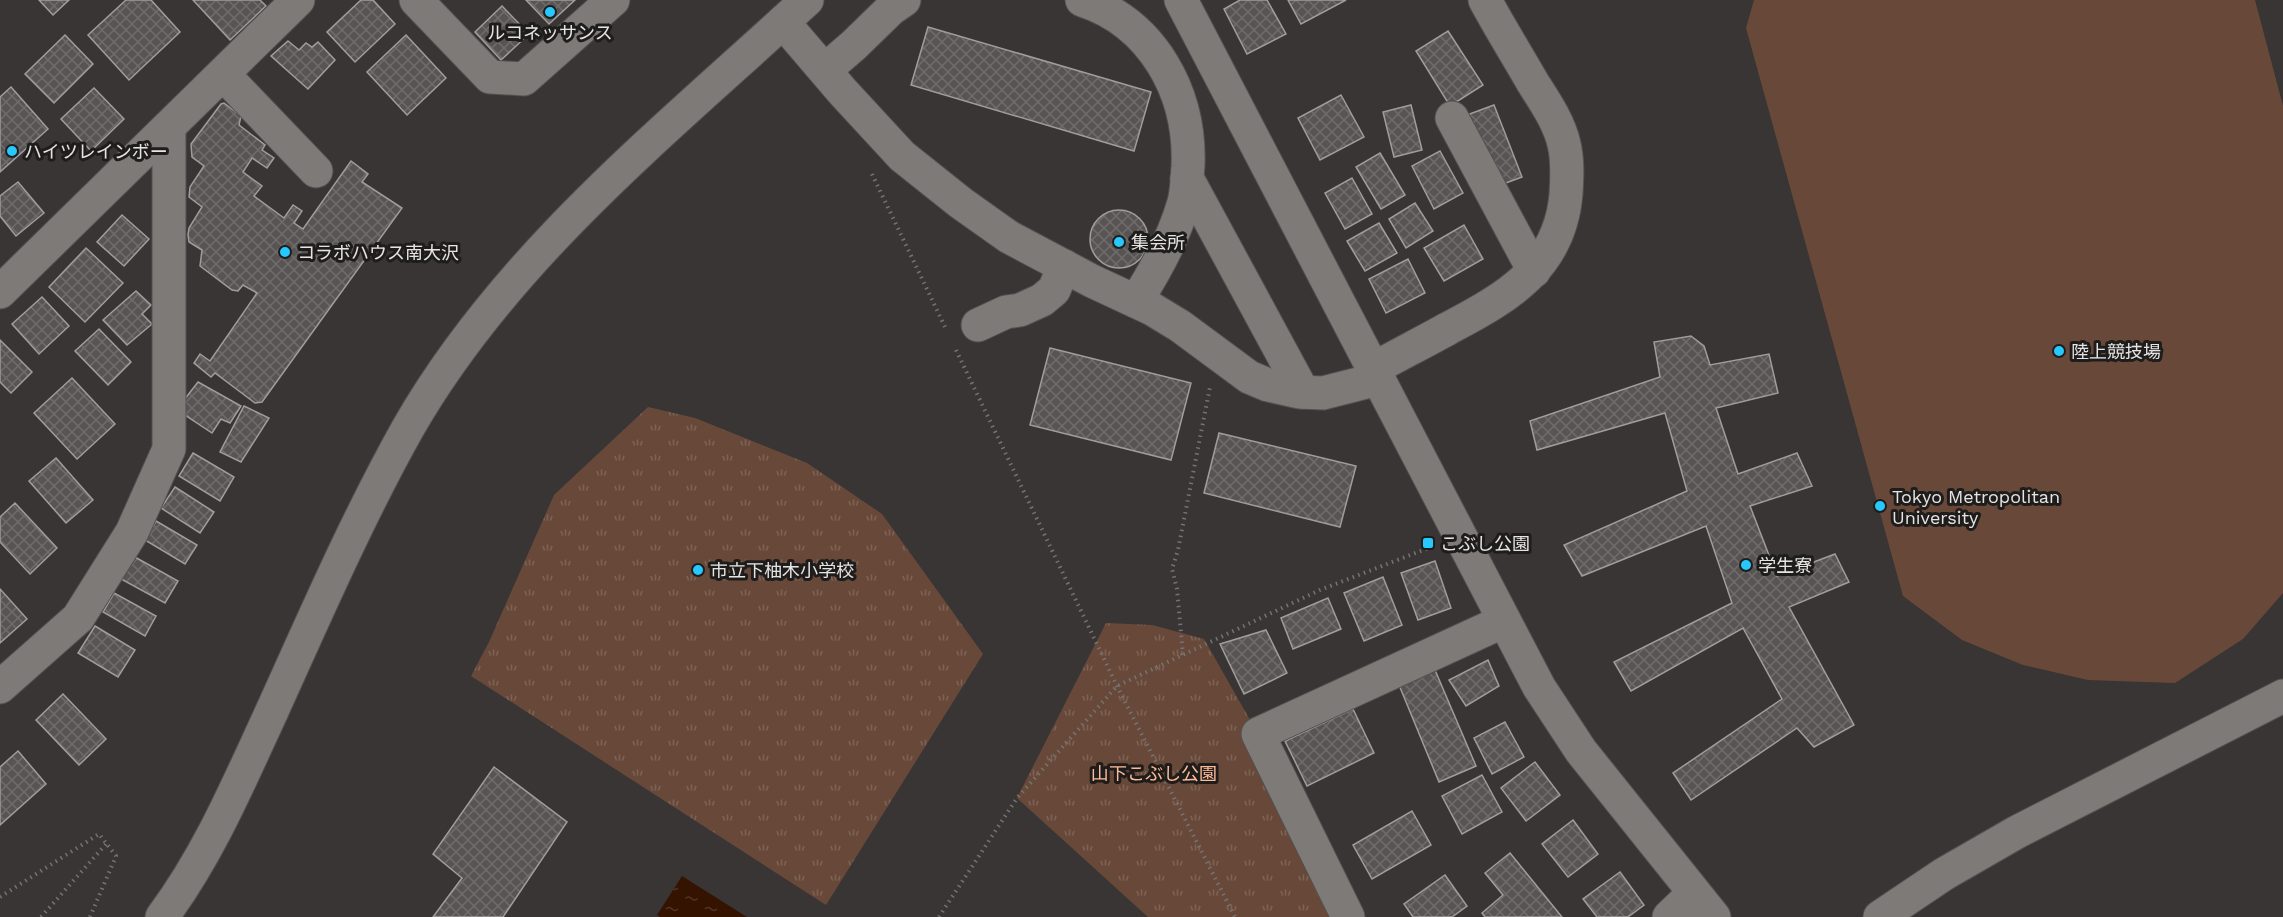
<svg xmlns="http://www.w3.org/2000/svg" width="2283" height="917" font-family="'Work Sans','Noto Sans JP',sans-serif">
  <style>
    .grass { fill: #684939 }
    .park { fill: url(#park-tufts) }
    .water { fill: url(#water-ripples) }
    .building { fill: url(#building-cross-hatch); stroke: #a09d9b; stroke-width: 1.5 }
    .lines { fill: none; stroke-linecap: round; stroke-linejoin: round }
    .minor-casing { stroke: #525150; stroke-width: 35 }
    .path { stroke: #757372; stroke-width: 4; stroke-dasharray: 1.5 4.5; stroke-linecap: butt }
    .minor { stroke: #7d7a78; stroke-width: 33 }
    .poi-dot { fill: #26c8fe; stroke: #1e1d1c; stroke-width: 2 }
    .labels { text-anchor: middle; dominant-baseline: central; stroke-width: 6; stroke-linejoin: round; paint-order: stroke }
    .poi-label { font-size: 18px; fill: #e5e4e3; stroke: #1e1d1c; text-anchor: start }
    .park-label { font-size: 18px; fill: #ffba98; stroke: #1e1d1c }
  </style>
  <defs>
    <pattern id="park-tufts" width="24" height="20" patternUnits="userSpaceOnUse" patternTransform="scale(1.5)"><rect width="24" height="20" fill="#684939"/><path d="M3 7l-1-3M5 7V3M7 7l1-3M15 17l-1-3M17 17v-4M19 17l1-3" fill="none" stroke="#7d6356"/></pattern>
    <pattern id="water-ripples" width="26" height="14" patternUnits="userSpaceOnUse" patternTransform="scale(1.5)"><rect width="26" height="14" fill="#351301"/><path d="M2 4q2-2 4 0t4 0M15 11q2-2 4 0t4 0" fill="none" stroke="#523526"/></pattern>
    <pattern id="building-cross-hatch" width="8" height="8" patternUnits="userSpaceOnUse" patternTransform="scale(1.5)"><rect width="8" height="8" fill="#575453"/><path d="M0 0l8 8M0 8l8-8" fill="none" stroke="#6f6c6c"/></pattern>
  </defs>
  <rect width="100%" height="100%" fill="#383534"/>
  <path class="grass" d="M1754 0H2255L2283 106V593L2243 639 2175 683 2088 680 2023 665 1962 640 1903 596 1746 28Z"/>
  <g class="park">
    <path d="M648 407 695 418 807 463 882 514 983 654 826 905 471 676 489 642 554 495Z"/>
    <path d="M1106 623 1152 625 1204 639 1258 734 1348 917H1148L1017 798Z"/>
  </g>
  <path class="water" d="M682 876 747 917H660L657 915Z"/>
  <g class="building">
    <path d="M39 0H69L53 15Z"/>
    <path d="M126 0H151L180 32 129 80 88 35Z"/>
    <path d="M193 0H260L266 6 230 40Z"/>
    <path d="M361 0H373L395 24 355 62 327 32Z"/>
    <path d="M526 0H575L549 24Z"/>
    <path d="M1240 0H1267L1286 34 1247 54 1224 9Z"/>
    <path d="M1288 0H1346L1301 24Z"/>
    <path d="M502 6 529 34 501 60 475 32Z"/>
    <path d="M928 27 1151 92 1134 151 911 85Z"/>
    <path d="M1448 31 1483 85 1450 106 1416 51Z"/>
    <path d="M65 35 93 64 54 103 25 74Z"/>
    <path d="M406 35 446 78 407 115 367 72Z"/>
    <path d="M288 41 299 50 306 43 312 47 318 42 335 60 308 89 271 56Z"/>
    <path d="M11 87 48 129 0 172V97Z"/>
    <path d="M94 88 124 119 91 151 61 119Z"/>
    <path d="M1341 95 1364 137 1320 160 1298 118Z"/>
    <path d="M224 103 241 116 239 125 265 145 262 150 274 158 267 168 252 158 243 172 262 186 254 196 284 218 293 205 302 211 294 223 303 229 351 161 368 174 362 182 402 208 262 402 255 403 215 373 211 377 194 363 200 354 210 361 257 293 243 285 238 291 232 290 200 266 202 250 189 242 188 235 189 228 202 207 189 197 190 187 204 166 192 157 191 144 221 104Z"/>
    <path d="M1411 105 1422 150 1394 157 1383 112Z"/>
    <path d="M1494 105 1522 177 1495 187 1467 115Z"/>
    <path d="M1440 151 1463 193 1434 209 1412 166Z"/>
    <path d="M1380 153 1405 195 1381 209 1356 167Z"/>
    <path d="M1352 178 1372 214 1345 229 1325 193Z"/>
    <path d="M18 182 44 213 16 236 0 216V196Z"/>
    <path d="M1415 203 1433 231 1406 248 1389 219Z"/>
    <circle cx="1119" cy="239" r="29"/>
    <path d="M122 215 149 239 124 266 97 242Z"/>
    <path d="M1379 223 1397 253 1365 271 1347 241Z"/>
    <path d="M1464 225 1483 259 1444 281 1424 248Z"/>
    <path d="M86 248 123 283 85 322 49 287Z"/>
    <path d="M1408 259 1425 293 1386 313 1369 279Z"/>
    <path d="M136 291 151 305 142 314 152 324 127 345 103 320Z"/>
    <path d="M42 297 69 326 39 354 12 324Z"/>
    <path d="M99 329 131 362 108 385 75 351Z"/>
    <path d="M1691 336 1704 346 1710 365 1769 354 1778 393 1716 408 1738 474 1797 453 1812 486 1750 506 1777 576 1835 554 1849 582 1789 607 1854 725 1814 747 1797 728 1691 800 1673 773 1782 699 1743 628 1631 691 1614 662 1732 603 1706 526 1582 576 1564 545 1687 491 1665 413 1537 450 1530 421 1660 377 1654 342Z"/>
    <path d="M0 340 32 372 11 393 0 382Z"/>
    <path d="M1050 348 1191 383 1171 460 1030 425Z"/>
    <path d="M72 378 115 424 77 459 34 413Z"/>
    <path d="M198 382 241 406 230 423 221 419 212 433 185 415 184 400Z"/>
    <path d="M244 406 269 418 241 462 220 452Z"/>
    <path d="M1219 433 1356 466 1340 527 1204 493Z"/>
    <path d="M193 453 234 477 220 501 179 476Z"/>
    <path d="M56 458 93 500 66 523 29 481Z"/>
    <path d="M175 487 214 512 200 533 161 508Z"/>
    <path d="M15 503 57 548 30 574 0 542V517Z"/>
    <path d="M156 521 197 545 185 564 145 540Z"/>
    <path d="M133 556 178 581 165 603 121 579Z"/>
    <path d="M1435 561 1451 608 1418 620 1401 573Z"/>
    <path d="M1383 577 1402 625 1364 641 1344 593Z"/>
    <path d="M0 589 27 619 0 643Z"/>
    <path d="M114 593 156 616 145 636 103 612Z"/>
    <path d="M1328 598 1341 629 1293 649 1281 618Z"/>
    <path d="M95 626 135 650 118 677 78 653Z"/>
    <path d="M1266 630 1287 673 1244 694 1220 644Z"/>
    <path d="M1488 660 1499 686 1466 706 1449 680Z"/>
    <path d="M1435 670 1476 766 1439 782 1399 685Z"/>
    <path d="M63 694 106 739 79 765 36 720Z"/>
    <path d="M1353 709 1374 753 1307 786 1285 741Z"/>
    <path d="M1505 722 1524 757 1492 774 1474 738Z"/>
    <path d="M18 751 46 784 0 825V767Z"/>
    <path d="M1535 762 1560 795 1526 821 1501 788Z"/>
    <path d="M494 767 567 822 503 917H433L462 878 433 854Z"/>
    <path d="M1482 775 1502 812 1462 834 1442 796Z"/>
    <path d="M1412 811 1431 845 1372 879 1353 845Z"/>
    <path d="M1573 820 1598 854 1568 877 1542 844Z"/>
    <path d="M1510 853 1562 917H1485L1482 913 1503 895 1485 873Z"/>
    <path d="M1620 872 1644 905 1628 917H1597L1583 899Z"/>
    <path d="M1445 875 1467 906 1452 917H1413L1404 904Z"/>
  </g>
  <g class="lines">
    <g class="minor-casing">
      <g id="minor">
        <path d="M416 0 490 77 524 79 613 0"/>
        <path d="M1082 0C1153 23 1191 93 1188 166 1187 178 1187 191 1184 202 1174 238 1156 270 1136 301"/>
        <path d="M1181 0 1539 687 1581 751 1714 917"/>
        <path d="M783 22 842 91 902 156 961 203 1009 237 1092 281 1152 309 1180 326 1249 377 1268 385 1299 392 1323 393 1378 379"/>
        <path d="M825 70 854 45 891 9 904 0"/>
        <path d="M223 74 316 171"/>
        <path d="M1452 118 1534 271"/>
        <path d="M1187 178 1303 392"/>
        <path d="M0 292 298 0"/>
        <path d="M978 325 1006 312 1020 310 1042 300 1054 290 1064 266"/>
        <path d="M1373 369C1398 355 1424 342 1449 328 1508 297 1560 267 1566 194 1567 178 1568 160 1564 144 1559 122 1545 102 1533 83 1517 55 1500 28 1485 0"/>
        <path d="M0 687 78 618 132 532 169 449V128"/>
        <path d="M162 917C209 854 239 782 272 711 315 616 357 519 408 428 506 257 664 132 807 0"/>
        <path d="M1348 917 1258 734 1504 621"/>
        <path d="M1669 917 1694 893"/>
        <path d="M1880 917 1944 874 2017 832 2283 696"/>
      </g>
    </g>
    <g class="path">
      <path d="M872 174 945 327"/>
      <path d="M956 350 1117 686 1235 917"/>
      <path d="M1183 655 1177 589 1172 569 1178 550 1210 387"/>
      <path d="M0 897 99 834 116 856 90 917"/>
      <path d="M41 917 107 843"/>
      <path d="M939 917 1017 798 1117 686 1320 590 1431 547"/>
    </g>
    <use href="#minor" class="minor"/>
  </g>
  <g class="poi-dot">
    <circle cx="550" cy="12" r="6"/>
    <circle cx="12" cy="151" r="6"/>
    <circle cx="1119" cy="242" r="6"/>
    <circle cx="285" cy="252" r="6"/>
    <circle cx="2059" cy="351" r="6"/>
    <circle cx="1880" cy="506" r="6"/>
    <rect x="1422" y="537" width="12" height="12" rx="3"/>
    <circle cx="1746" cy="565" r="6"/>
    <circle cx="698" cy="570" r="6"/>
  </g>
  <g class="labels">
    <g class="poi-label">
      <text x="550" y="32" text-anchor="middle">ルコネッサンス</text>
      <text x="24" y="151">ハイツレインボー</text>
      <text x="1131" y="242">集会所</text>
      <text x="297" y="252">コラボハウス南大沢</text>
      <text x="2071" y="351">陸上競技場</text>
      <text x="1892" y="496">Tokyo Metropolitan<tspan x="1892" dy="21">University</tspan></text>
      <text x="1440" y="543">こぶし公園</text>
      <text x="1758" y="565">学生寮</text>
      <text x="710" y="570">市立下柚木小学校</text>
    </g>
    <g class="park-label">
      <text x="1154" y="773">山下こぶし公園</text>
    </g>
  </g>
</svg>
